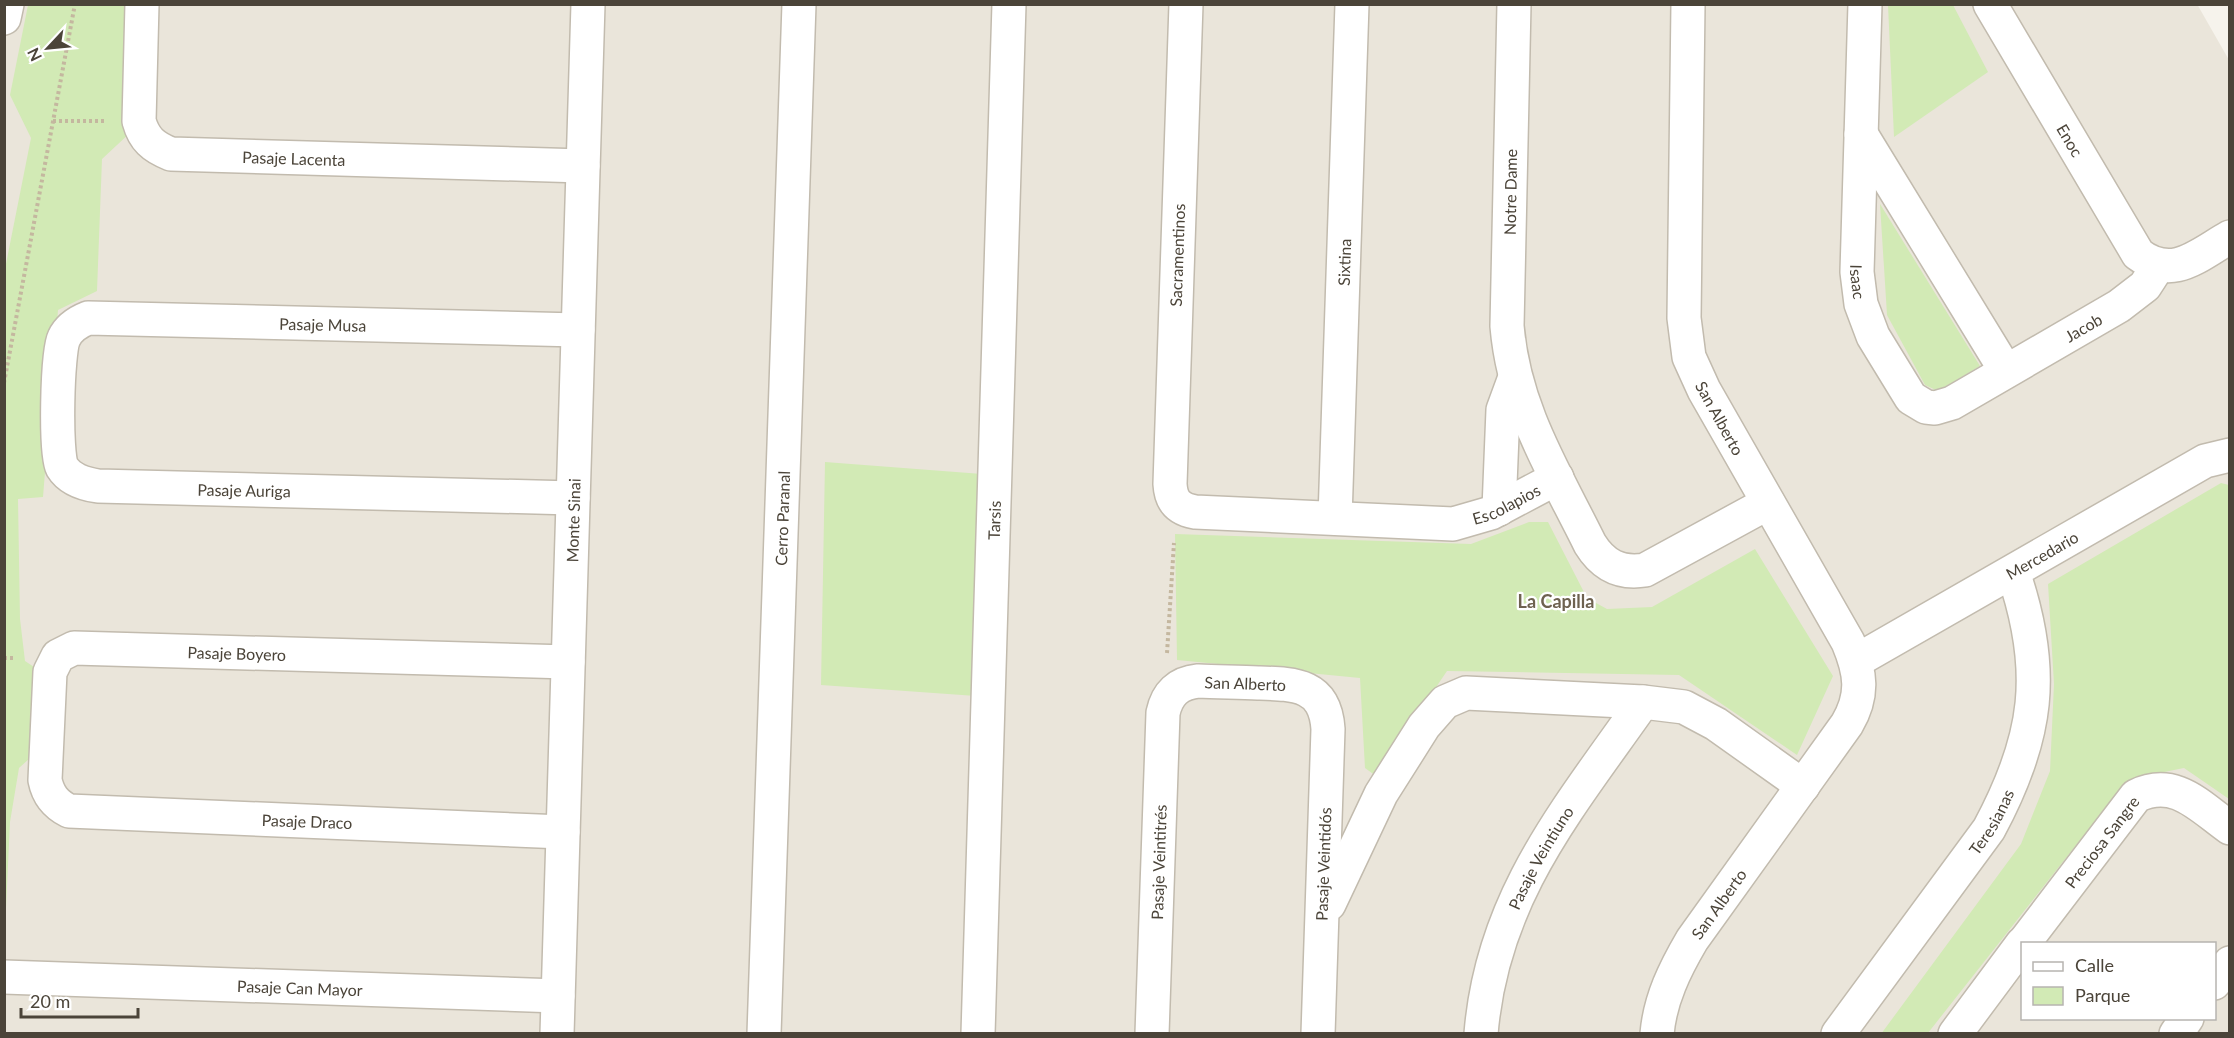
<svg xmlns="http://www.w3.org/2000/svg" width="2234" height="1038" font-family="Lato,sans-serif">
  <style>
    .residential { fill: #eae5da; fill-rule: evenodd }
    .green { fill: #d2eab5 }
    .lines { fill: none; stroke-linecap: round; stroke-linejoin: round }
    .minor-casing { stroke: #c2bbae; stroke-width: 36 }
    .path { stroke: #c4b79f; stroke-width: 4; stroke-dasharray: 3 3; stroke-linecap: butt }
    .minor { stroke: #fff; stroke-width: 33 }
    .labels { text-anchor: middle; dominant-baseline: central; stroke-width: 4.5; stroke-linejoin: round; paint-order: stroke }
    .street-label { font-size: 16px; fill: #4b4439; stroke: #fff }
    .neighbourhood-label { font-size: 18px; font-weight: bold; fill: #6e6250; stroke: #fff }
  </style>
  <rect width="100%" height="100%" fill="#f6f3ec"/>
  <path class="residential" d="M2197 4 2229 60V1033L5 1034V5ZM2022 944H2214V1018H2022Z"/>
  <g class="green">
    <path d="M28 5H137L132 131 102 159 97 291 58 310 43 497 18 499 20 619 25 661 37 669 30 758 19 768 10 822 5 930 4 274 31 138 10 95Z"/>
    <path d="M1888 5H1953L1988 72 1894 137Z"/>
    <path d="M1880 204 1980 366 1938 391 1925 385 1887 315Z"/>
    <path d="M825 462 982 474 976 696 821 685Z"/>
    <path d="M2221 483 2229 485V799L2184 768C2157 773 2135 778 2114 797L1928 1033 1881 1034 2021 844 2050 771 2054 684 2048 584Z"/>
    <path d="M1529 522H1548L1587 598 1607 609 1652 607 1755 549 1833 676 1797 755 1679 675 1447 671 1376 776 1365 768 1360 678 1177 660 1175 534 1471 544Z"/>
  </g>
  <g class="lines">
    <g class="minor-casing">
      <g id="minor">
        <path id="s1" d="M142 4 139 121C144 139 153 147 171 154L583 166"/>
        <path id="s2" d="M1186 4 1170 484C1171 501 1178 509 1195 512L1453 524 1491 513 1557 478"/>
        <path d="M1514 4 1507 326C1514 409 1554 471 1590 544 1603 565 1620 574 1645 570L1768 503"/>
        <path id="s3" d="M1865 4 1857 272 1861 304 1873 336 1911 398 1926 407 1935 408 1952 403 2119 306 2145 286 2158 266"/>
        <path id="s4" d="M1990 4 2138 254C2173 281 2198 255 2230 237"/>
        <path d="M4 18 7 4"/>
        <path d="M1861 134 2006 371"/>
        <path id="s5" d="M573 498 98 486C84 484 70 480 62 467 55 454 57 352 64 338 69 327 78 322 88 318L578 330"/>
        <path d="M1499 509 1503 410 1514 380"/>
        <path id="s6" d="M1335 518 1352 4"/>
        <path id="s7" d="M1856 661 2205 461 2230 455"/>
        <path id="s8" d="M563 832 69 811C55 804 48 795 45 780L50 672 58 656 74 648 568 662"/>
        <path d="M1329 904 1381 794 1424 726 1445 702 1466 693 1643 702 1684 707 1716 724 1803 786"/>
        <path id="s9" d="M2023 944 2136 796C2175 777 2199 806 2230 828"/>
        <path id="s10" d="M4 977 558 996"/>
        <path d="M2214 983 2230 963"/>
        <path id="s11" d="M557 1034 588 4"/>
        <path id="s12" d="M764 1034 799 4"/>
        <path id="s13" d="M978 1034 1009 4"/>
        <path id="s14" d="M1152 1034 1163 713C1167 694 1178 683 1198 681 1218 682 1238 682 1258 683 1295 684 1325 684 1328 729L1318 1034"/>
        <path id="s15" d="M1481 1034C1492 897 1568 809 1643 702"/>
        <path id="s16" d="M1657 1034C1660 999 1675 969 1692 940L1847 724C1864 695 1861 673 1848 642L1704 390 1689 357 1684 318 1688 4"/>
        <path id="s17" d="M1838 1034 1989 829C2038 738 2047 671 2013 572"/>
        <path d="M1955 1034 2022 944"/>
        <path d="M2176 1034 2187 1018"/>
      </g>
    </g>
    <g class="path">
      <path d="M53 121H104"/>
      <path d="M4 383 75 4"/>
      <path d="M1167 653 1174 543"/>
      <path d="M4 658H16"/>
    </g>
    <use href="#minor" class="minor"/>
  </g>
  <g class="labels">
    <g class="street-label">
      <text stroke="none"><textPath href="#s4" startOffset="158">Enoc</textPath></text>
      <text stroke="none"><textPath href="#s1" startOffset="288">Pasaje Lacenta</textPath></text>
      <text transform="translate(1510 192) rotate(-89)">Notre Dame</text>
      <text transform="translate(1177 255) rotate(-88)">Sacramentinos</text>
      <text stroke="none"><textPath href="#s6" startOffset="256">Sixtina</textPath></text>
      <text stroke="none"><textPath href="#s3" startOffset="278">Isaac</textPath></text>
      <text stroke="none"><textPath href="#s5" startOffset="914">Pasaje Musa</textPath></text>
      <text stroke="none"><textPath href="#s3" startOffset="603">Jacob</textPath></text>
      <text transform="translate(1720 418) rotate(61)">San Alberto</text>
      <text transform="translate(244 490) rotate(1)">Pasaje Auriga</text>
      <text stroke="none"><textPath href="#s2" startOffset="837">Escolapios</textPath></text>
      <text stroke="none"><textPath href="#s11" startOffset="514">Monte Sinai</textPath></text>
      <text stroke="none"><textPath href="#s12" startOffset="516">Cerro Paranal</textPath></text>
      <text stroke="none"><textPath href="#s13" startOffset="514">Tarsis</textPath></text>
      <text stroke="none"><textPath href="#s7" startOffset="214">Mercedario</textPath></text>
      <text stroke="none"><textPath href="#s8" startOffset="842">Pasaje Boyero</textPath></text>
      <text stroke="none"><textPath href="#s14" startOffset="420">San Alberto</textPath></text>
      <text transform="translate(307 821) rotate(2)">Pasaje Draco</text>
      <text stroke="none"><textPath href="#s17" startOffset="262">Teresianas</textPath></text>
      <text stroke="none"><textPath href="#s9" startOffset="129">Preciosa Sangre</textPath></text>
      <text stroke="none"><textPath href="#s15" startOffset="188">Pasaje Veintiuno</textPath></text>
      <text stroke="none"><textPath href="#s14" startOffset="172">Pasaje Veintitrés</textPath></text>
      <text transform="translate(1323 864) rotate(-88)">Pasaje Veintidós</text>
      <text stroke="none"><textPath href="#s16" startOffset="146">San Alberto</textPath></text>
      <text stroke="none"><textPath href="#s10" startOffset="296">Pasaje Can Mayor</textPath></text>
    </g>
    <g class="neighbourhood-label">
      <text x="1556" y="601">La Capilla</text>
    </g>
  </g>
  <rect width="2234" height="1038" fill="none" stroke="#4b4439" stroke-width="12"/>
  <rect x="2021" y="942" width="195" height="78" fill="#ffffff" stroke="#b7b4b0" stroke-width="1.5"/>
  <rect x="2033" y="962" width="30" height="9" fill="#ffffff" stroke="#b7b4b0" stroke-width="1.5"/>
  <text x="2075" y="972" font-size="18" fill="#4b4439">Calle</text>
  <rect x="2033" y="987" width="30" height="18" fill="#d2eab5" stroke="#b7b4b0" stroke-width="1.5"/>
  <text x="2075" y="1002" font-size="18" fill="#4b4439">Parque</text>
  <g transform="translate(48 48) rotate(244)" stroke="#ffffff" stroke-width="4.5" paint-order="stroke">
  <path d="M0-4.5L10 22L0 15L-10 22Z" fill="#4b4439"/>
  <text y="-9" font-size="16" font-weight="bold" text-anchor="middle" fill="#4b4439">N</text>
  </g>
  <path d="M21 1008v9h117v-9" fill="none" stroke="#4b4439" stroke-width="3"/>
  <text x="30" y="1008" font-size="18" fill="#4b4439" stroke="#ffffff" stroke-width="4.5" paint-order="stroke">20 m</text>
</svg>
